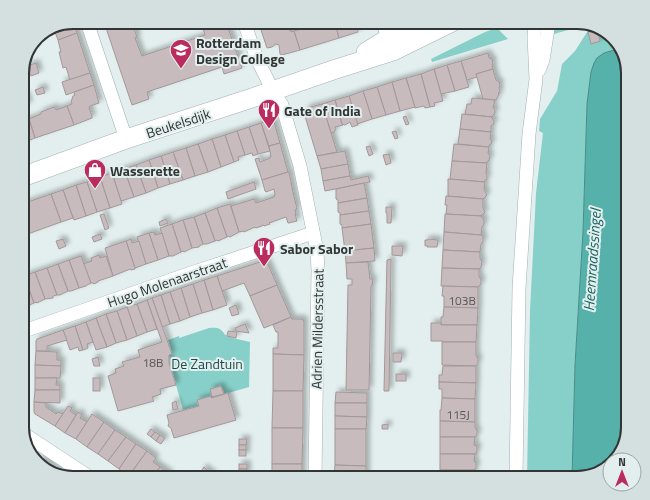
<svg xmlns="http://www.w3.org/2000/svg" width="650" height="500" font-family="'Titillium Web',sans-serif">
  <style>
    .green { fill: #87d0c9 }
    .water { fill: #55b1aa; stroke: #4a8c87 }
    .building { fill: #c8bbbd; stroke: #a39799; filter: url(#shadow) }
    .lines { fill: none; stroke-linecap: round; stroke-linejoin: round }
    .minor-casing { stroke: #a4b1af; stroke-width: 14 }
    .secondary-casing { stroke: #a4b1af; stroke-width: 20 }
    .minor { stroke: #fff; stroke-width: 13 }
    .secondary { stroke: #fff; stroke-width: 19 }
    .labels { text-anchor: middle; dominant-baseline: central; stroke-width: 4; stroke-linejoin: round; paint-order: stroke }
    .number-label { font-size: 12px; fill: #575757 }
    .poi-label { font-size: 14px; font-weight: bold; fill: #313635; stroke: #e2efee; text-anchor: start }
    .street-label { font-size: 14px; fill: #313635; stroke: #e2efee }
    .park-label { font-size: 14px; fill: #1e4945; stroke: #e2efee }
    .water-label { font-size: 15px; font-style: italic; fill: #18645f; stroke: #e2efee }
    .rim { fill: none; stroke: #313635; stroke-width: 2 }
  </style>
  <defs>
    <filter id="shadow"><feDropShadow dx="3.5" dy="-3.5" stdDeviation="2" flood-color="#0004"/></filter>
  </defs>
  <rect width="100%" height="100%" fill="#e2efee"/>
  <g class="green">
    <path d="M562 22H577L579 23 568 30 554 34H552V33L556 26Z"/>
    <path d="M497 28 508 39 432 62 431 59 485 32Z"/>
    <path d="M593 28 608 33 621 48 604 53 587 104 583 232 575 365 572 478H527L530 311 536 193 543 133 539 131 540 119 557 91 562 64 575 51 589 29Z"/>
    <path d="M209 328C213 328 218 327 221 330 224 332 224 335 228 336 235 339 243 340 250 342L249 387 211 398 210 396 197 400 198 406 183 410 170 363 169 355 172 354 168 340 179 336V338Z"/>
    <path d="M628 332V427L624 437C623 416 621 394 623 372 624 358 626 345 628 332Z"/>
  </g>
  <path class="water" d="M621 48 623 51 628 73V332L623 373 622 393V414L624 437 617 458 615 460H610V464L599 473 577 478H572L575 365 583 232 587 104 591 72 594 63 597 58 604 53Z"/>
  <g class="building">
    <path d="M73 22 77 33 58 40 54 29Z"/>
    <path d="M104 22H130L132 27 133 26 137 37 135 38 142 56 205 35 201 22H226L242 68 224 74 222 67 147 92 149 99 132 105Z"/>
    <path d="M258 22H279V24L261 30Z"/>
    <path d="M315 22H320V23L335 22 339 38 300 50 294 31 307 27 306 25Z"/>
    <path d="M335 22H355L357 26 358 32 339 38Z"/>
    <path d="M279 24 281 29 284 27 290 30 291 32 294 31 300 50 282 55 280 54 279 45 276 44 272 47 267 48 261 30Z"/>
    <path d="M596 28 600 30 601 33H598L600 41 591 44 588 32 596 30Z"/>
    <path d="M77 33 90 73 70 80 66 67 63 68 59 52H61L58 40Z"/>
    <path d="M488 53 489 58 492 59 493 63 492 65 493 69 476 74 477 77 467 80 461 61Z"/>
    <path d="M461 61 469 87 455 91 447 65Z"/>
    <path d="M36 63 39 73 31 76 27 66Z"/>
    <path d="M447 65 455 91 441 94 434 69Z"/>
    <path d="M434 69 443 101 434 103 435 106 430 107 421 74Z"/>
    <path d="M493 69 496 80 499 82 500 85 499 88 500 92 498 93 499 94 496 100 483 99 476 74Z"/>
    <path d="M90 73 94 85 66 95 62 82Z"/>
    <path d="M421 74 430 107 425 108 424 106 415 108 406 78Z"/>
    <path d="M406 78 415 107 400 111 392 82Z"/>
    <path d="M392 82 400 111 386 115 377 87Z"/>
    <path d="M94 85 99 103 90 106 89 108 92 116V118L74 125 67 106 72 104 71 102 73 96 75 95 74 92Z"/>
    <path d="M43 87 45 93 37 95 35 90Z"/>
    <path d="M377 87 386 115 372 119 363 91Z"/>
    <path d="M363 91 372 119 357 124 349 96Z"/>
    <path d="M26 95 29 104 22 107V97Z"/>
    <path d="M349 96 358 125 352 127 350 122 345 125 342 124 335 100Z"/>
    <path d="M472 98 495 100 493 107 495 110V113L493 115 492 117 465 114 467 104H471Z"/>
    <path d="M335 100 342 124 343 125 335 127 336 129 334 132 331 133 322 104Z"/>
    <path d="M322 104 337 152 317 156 304 113 307 108Z"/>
    <path d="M67 106 74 125 35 138 29 119 41 114V112L54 107 56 110Z"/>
    <path d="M462 114 492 117V118L494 121V124L491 126V132L460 129Z"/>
    <path d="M406 116 409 124 406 125 403 117Z"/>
    <path d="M22 119 23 121 29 119 35 138 22 143Z"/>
    <path d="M270 120 274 122 280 143 269 146 261 123Z"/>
    <path d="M261 123 270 151 258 154 249 127Z"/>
    <path d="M249 127 258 154 253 156 252 153 245 155 237 131Z"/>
    <path d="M460 129 491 132 490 139 492 141 491 144 489 145V147L458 144Z"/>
    <path d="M237 131 245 155 238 157 239 160 234 162 225 135Z"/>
    <path d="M396 131 398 138 395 139 392 132Z"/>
    <path d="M225 135 234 162 221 167 212 139Z"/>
    <path d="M212 139 221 167 208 172 198 144Z"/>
    <path d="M280 143 288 172 262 180 255 159 259 158 260 162 270 158V157H271L269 146Z"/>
    <path d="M198 144 208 172 195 176 186 148Z"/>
    <path d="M454 144 489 147 488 153 490 156 489 160 487 162V163L452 161Z"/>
    <path d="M370 146 373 154 369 156 366 147Z"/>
    <path d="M186 148 195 176 183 180 173 152Z"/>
    <path d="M345 151 348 164 321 169 317 156Z"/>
    <path d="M173 152 183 180 170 184 161 156Z"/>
    <path d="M389 154 391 163 386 165 383 155Z"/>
    <path d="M161 156 170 184 158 188 149 160Z"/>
    <path d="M149 160 158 188 146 193 136 165Z"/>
    <path d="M452 161 487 163 486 173 487 175V179L485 180V182L450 179Z"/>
    <path d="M348 164 350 176 323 181 321 169Z"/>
    <path d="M136 165 146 193 134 197 124 169Z"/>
    <path d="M124 169 134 197 121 201 112 173Z"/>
    <path d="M288 172H289L294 197 297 208 295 210 296 214H295L297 221 289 223H288L286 217 269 223 270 224 264 226 263 225H262V226L256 228 255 227 244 232V231L239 232 231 206 254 199 256 203 274 197 275 194 274 189 266 192 265 191 262 180Z"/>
    <path d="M112 173 122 204 110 208 100 177Z"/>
    <path d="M350 176 351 180 368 176 370 182 325 191 323 181Z"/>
    <path d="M100 177 110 208 97 212 87 182Z"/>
    <path d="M448 179 485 182 484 189 487 195 483 199 448 196Z"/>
    <path d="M87 182 97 212 86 216 76 185Z"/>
    <path d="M254 182 256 189 228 199 226 192Z"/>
    <path d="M364 183 367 198 338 203V200L336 199V189Z"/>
    <path d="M76 185 86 216 74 220 63 190Z"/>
    <path d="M63 190 73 218 61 222 51 194Z"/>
    <path d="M51 194 61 222 25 235 22 228V204Z"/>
    <path d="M446 196 483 199V208L485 212 481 216 446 214 447 205H445Z"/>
    <path d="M367 198 369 211 340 215V213L338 212V203Z"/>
    <path d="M230 204 239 232 230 237 228 236 227 237 217 208Z"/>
    <path d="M386 207H392L391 223H387V213H386Z"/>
    <path d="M217 208 227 237 218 241 217 240 215 241 205 213Z"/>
    <path d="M369 211 371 224 342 228V225L340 224V215Z"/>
    <path d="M205 213 215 241 207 244H203L194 217Z"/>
    <path d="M104 214 109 228 105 230 100 215Z"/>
    <path d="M445 214 481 216 484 220V224L482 227 481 235 444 232Z"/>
    <path d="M194 217 203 244 199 246V247L192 248 183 220Z"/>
    <path d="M166 219 168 223 160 226 159 222Z"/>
    <path d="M183 220 192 248 184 252 183 251 181 252 172 224Z"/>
    <path d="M172 224 181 252 173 256H169L160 228Z"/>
    <path d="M371 224 374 248 345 251 342 228Z"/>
    <path d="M154 232 155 235 162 233 169 256 158 260 149 233Z"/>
    <path d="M444 232 481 235 483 236V242L481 244 480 252 443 250Z"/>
    <path d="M149 233 158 260 146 264 137 237Z"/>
    <path d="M100 234 102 239 94 242 92 237Z"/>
    <path d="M63 239 66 246 59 249 56 241Z"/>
    <path d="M131 239 132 243 139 241 146 264 135 268 126 241Z"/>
    <path d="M428 239 438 240 437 247H427L428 246H425V240H428Z"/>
    <path d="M126 241 135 268V269L131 270 130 269 113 276 105 248Z"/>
    <path d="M392 246H403L402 256 392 255Z"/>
    <path d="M374 248 375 261 346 263 345 251Z"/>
    <path d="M443 250 480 252V259L482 261 481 267 479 269 442 268Z"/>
    <path d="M99 255 100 258 106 256 113 276 98 281V282L94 284 93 283H91L83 264 92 261 91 258Z"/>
    <path d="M81 256 91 283 87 285 86 286 79 288 69 260Z"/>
    <path d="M391 259 389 391H384L387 260Z"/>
    <path d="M69 260 79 288 71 291H68L58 264Z"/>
    <path d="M263 261 267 262 277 285 250 296 244 283 222 291 217 276Z"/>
    <path d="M368 262 370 279H373L372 286H371L369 390H346L348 285H352V279H347L346 263Z"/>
    <path d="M58 264 68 291 60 295H57L47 268Z"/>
    <path d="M47 268 57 295 53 296V298L45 299 35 272Z"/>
    <path d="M442 268 479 269V277L481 279V284L478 287 441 286Z"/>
    <path d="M35 272 45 299 37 303 36 302 34 303 24 276Z"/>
    <path d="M22 276H24L34 303 25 307 22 308Z"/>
    <path d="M217 276 227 305 213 310 204 280Z"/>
    <path d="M204 280 213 310 202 313 193 284Z"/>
    <path d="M193 284 202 313 190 317 181 288Z"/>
    <path d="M277 285 291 317 264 328 250 296Z"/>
    <path d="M443 286 478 287V308L444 307V296H442Z"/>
    <path d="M181 288 190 317 180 321 170 292Z"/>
    <path d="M170 292 180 321 170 324 161 295Z"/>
    <path d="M161 295 170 324 162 327 152 298Z"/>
    <path d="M152 298 172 354 169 355V363L176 385 160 389 161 394 152 397 154 401 118 411 108 376 116 373 115 369 124 366 122 362 140 357 138 350 162 342 147 300Z"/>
    <path d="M147 300 157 329 147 332 137 304Z"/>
    <path d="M137 304 147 332 137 336 127 307Z"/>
    <path d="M236 305 239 314 232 316 229 308Z"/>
    <path d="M127 307 137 336 127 340 117 311Z"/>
    <path d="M444 307 478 308 477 325H441V317H443Z"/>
    <path d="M117 311 127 340 116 343 106 314Z"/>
    <path d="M106 314 116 343 107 347 96 318Z"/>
    <path d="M291 317 292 319H302L304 321V355L273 354V348H278V332H276L273 325Z"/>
    <path d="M96 318 107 347 96 350 86 322Z"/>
    <path d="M86 322 93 342 87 344 88 348 83 350 75 326Z"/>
    <path d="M431 323H441V325H477L476 342H442L443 341H431Z"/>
    <path d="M245 324 249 333 236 331 235 328Z"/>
    <path d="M75 326 83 350 79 351 78 347 70 350 63 330Z"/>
    <path d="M63 330 67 340 47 346V351H36V341L37 339Z"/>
    <path d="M228 331 237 332 236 338 227 336Z"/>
    <path d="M442 342H476V356L478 358V363L476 366 442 365Z"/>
    <path d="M36 351 57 352V360H61V366L35 365Z"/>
    <path d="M393 353H402L401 362H393Z"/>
    <path d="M273 354 304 355 303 391H273Z"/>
    <path d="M98 357 100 366H94L92 359Z"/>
    <path d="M35 365 61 366 60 378H35Z"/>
    <path d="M443 366H476V383L439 382V375H442Z"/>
    <rect x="396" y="374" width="10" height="7"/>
    <path d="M35 378H57L56 385H60V390H35Z"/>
    <rect x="93" y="378" width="7" height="13"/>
    <path d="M439 382 476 383 475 399 442 398V389H439Z"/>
    <path d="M221 386 224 394 212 397 210 389Z"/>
    <path d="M35 390H60V403L34 402Z"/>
    <path d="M273 391H303V428H272Z"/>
    <path d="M336 392 367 393V403H335Z"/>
    <path d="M228 393 236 420 174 438 171 428 168 426 169 423 167 415 199 406 197 400 211 396V398Z"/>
    <path d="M442 398 475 399V422L440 421V410H441Z"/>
    <path d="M176 401 178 409 173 410 172 403Z"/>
    <path d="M34 402 46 403V407L56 414 58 412 63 414 55 426 35 414 34 412Z"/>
    <path d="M335 403H367V417L335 416Z"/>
    <path d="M68 406 72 408 70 411 76 415 65 433 55 426Z"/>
    <path d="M78 412 82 415 80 418 87 422 76 439 65 433Z"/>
    <path d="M92 414 104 422 87 447 76 439Z"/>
    <path d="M335 416 367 417 366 429H335Z"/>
    <path d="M440 421 475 422V428L477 430V435L475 437H440Z"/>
    <path d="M104 422 115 430 98 454 87 447Z"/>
    <path d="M388 424V429H382V425Z"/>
    <path d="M272 428H303L302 464H272Z"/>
    <path d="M151 429 155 432 151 437 147 434Z"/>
    <path d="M335 429H366V466L335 465Z"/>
    <path d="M115 430 126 437 108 461 98 454Z"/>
    <path d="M155 432 160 435 156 441 151 437Z"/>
    <path d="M160 435 165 438 161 444 156 441Z"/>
    <path d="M126 437 136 444 119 469 108 461Z"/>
    <path d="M440 437H475L474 445 477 446V452L475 454H440Z"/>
    <path d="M239 439H247L246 445H239Z"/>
    <path d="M136 444 147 451 129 476 119 469Z"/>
    <rect x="239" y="445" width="7" height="5"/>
    <rect x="239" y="450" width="7" height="6"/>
    <path d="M147 451 156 458 153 462 160 467 152 478H132L129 476Z"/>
    <path d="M440 454H475L474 461 476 463V468L474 470H440Z"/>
    <path d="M38 457 48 463 44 468 42 467 37 458Z"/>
    <path d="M48 463 57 469 55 472 44 468Z"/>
    <rect x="239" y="464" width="8" height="5"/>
    <rect x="272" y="464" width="30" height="13"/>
    <path d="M335 465 366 466V478H334Z"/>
    <path d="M160 467 170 474 167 478H152Z"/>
    <path d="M204 467 208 471 204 476 200 473Z"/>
    <path d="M57 469 65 474V475L55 472Z"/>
    <rect x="239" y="469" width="8" height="6"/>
    <path d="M440 470H474V477L476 478H440Z"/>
    <path d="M208 471 213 474 210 478H207L204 476Z"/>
  </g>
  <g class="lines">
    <g class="minor-casing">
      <g id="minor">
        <path d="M87 22 126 139"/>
        <path d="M244 22 257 59 273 91 282 105 300 166 317 251 318 270 315 478"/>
        <path d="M382 22 392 46"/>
        <path d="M539 70 543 60 549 22"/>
        <path d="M22 333 27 330 191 273 313 233"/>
        <path d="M24 434 91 478"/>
        <path d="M516 478 519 288 529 134 536 79 534 37 535 22"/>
      </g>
    </g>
    <g class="secondary-casing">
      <g id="secondary">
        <path d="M366 52 389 38 423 22"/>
        <path d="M22 177 126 139 252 98 333 70 393 51 452 22"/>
      </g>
    </g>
    <use href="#minor" class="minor"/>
    <use href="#secondary" class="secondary"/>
  </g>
  <defs>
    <g id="school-pin" transform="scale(1.15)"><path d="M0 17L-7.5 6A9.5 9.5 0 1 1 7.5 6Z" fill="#ba2c5e" stroke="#e2efee"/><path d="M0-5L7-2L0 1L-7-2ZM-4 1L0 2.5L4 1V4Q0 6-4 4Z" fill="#fff"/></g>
    <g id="restaurant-pin" transform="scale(1.15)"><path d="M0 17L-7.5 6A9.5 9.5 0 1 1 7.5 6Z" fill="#ba2c5e" stroke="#e2efee"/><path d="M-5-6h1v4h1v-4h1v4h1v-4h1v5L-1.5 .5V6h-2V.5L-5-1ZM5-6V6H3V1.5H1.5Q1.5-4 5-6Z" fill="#fff"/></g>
    <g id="shop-pin" transform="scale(1.15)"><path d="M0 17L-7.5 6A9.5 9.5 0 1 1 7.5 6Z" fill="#ba2c5e" stroke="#e2efee"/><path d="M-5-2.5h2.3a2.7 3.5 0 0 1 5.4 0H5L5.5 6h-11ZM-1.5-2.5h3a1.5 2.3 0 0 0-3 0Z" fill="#fff"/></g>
  </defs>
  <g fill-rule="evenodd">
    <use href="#school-pin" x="181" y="50"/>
    <use href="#restaurant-pin" x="269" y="110"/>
    <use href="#shop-pin" x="95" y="170"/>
    <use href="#restaurant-pin" x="264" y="248"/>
  </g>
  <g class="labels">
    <g class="number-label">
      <text x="462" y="300">103B</text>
      <text x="153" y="362">18B</text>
      <text x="458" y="414">115J</text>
    </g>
    <g class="poi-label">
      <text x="196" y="42">Rotterdam<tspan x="196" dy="16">Design College</tspan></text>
      <text x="284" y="110">Gate of India</text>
      <text x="110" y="170">Wasserette</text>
      <text x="280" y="248">Sabor Sabor</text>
    </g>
    <g class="street-label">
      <text transform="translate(178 123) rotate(-18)">Beukelsdijk</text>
      <text transform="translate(167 282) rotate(-19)">Hugo Molenaarstraat</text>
      <text transform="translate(317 329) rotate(-89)">Adrien Mildersstraat</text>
    </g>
    <g class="park-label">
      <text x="207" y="363">De Zandtuin</text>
    </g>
    <g class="water-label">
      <text transform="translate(592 260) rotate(-86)">Heemraadssingel</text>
    </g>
  </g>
  <path d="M0 0H650V500H0ZM73 29H577A44 44 0 0 1 621 73V427A44 44 0 0 1 577 471H73A44 44 0 0 1 29 427V73A44 44 0 0 1 73 29Z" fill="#d4e0df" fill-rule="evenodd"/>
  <path class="rim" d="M73 29H577A44 44 0 0 1 621 73V427A44 44 0 0 1 577 471H73A44 44 0 0 1 29 427V73A44 44 0 0 1 73 29Z"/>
  <g transform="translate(622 472)"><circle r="19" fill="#e2efee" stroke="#9ba5a4"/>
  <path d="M0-3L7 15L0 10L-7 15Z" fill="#ba2c5e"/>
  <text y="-6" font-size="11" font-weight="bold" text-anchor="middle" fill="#313635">N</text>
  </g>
</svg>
